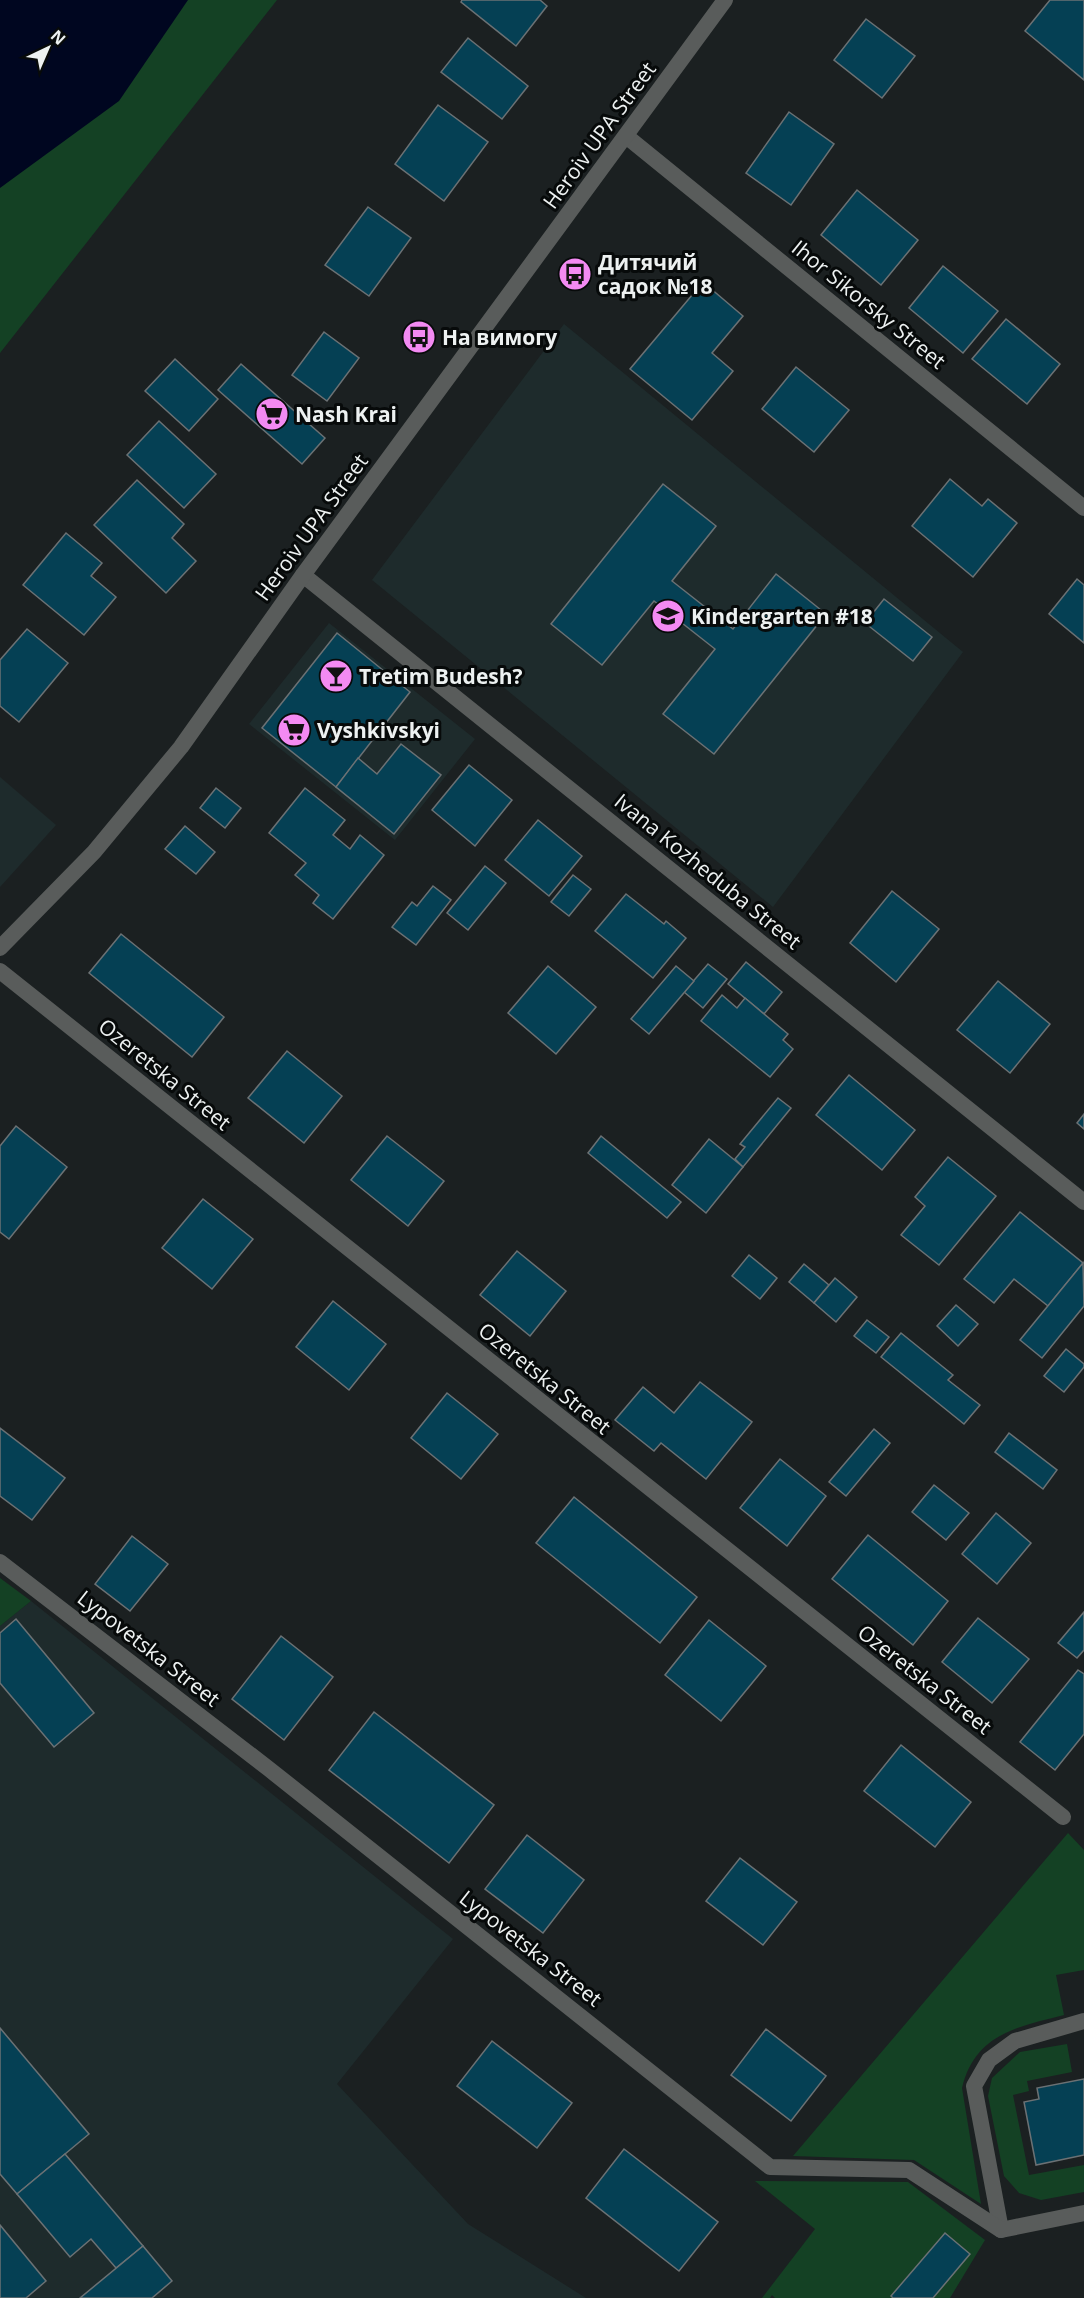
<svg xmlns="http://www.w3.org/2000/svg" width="1084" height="2298" font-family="'Open Sans',sans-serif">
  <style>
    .built { fill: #1e2b2c }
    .green { fill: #144124 }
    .water { fill: #000620 }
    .building { fill: #054054; stroke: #6b7174; stroke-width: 1.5 }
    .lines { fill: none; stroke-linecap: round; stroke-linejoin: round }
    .service { stroke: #595c5b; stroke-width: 16 }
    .minor { stroke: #595c5b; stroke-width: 16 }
    .tertiary { stroke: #595c5b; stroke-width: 16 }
    .labels { text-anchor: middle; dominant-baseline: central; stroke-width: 6; stroke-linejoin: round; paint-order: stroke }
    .street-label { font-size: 21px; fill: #edf1f1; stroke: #070a0a }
    .poi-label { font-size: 21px; font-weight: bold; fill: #edf1f1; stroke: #070a0a; text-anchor: start }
  </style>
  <rect width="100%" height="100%" fill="#1b2021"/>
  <g class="built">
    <path d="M564 324 963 652 773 907 372 580Z"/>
    <path d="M329 623 475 739 395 840 249 724Z"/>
    <path d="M0 777 56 825 0 887Z"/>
    <path d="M31 1601 453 1939 337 2084 468 2224 586 2298H0V1626Z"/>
  </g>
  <g class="green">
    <path d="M0 0H277L0 353Z"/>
    <path d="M0 1578 31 1601 0 1626Z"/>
    <path d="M1068 1833 1084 1850V1970L1056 1975 1064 2015C1017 2027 975 2034 962 2088L981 2204 914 2160 793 2156Z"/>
    <path d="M1067 2044 1072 2072 1027 2081 1029 2091 1013 2095 1029 2175 1084 2165V2192L1041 2200 1019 2193 1004 2176 988 2096 992 2078 1020 2052Z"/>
    <path d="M755 2181 908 2182 985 2240 950 2298H775L772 2295 770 2298H762L815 2229Z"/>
  </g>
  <path class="water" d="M0 0H188L119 101 0 188Z"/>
  <g class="building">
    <path d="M462 0H540L547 6 516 46 461 2Z"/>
    <path d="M1050 0H1084V80L1025 31Z"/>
    <path d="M866 19 915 56 882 98 834 60Z"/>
    <path d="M468 38 528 86 502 119 441 72Z"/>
    <path d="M438 105 488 142 444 201 395 164Z"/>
    <path d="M789 112 834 144 791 205 746 173Z"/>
    <path d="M857 190 918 240 881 285 821 235Z"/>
    <path d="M368 207 411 238 369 296 325 265Z"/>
    <path d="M943 266 998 311 963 353 909 308Z"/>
    <path d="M703 282 743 316 712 353 733 371 692 420 630 369Z"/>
    <path d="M1006 319 1060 364 1027 404 972 359Z"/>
    <path d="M324 332 359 358 327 401 292 375Z"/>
    <path d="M175 359 218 399 189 431 145 391Z"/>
    <path d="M241 364 325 438 302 464 218 390Z"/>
    <path d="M796 367 849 410 814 452 762 409Z"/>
    <path d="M159 421 216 474 184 508 127 455Z"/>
    <path d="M950 479 982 506 988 499 1017 523 973 577 912 526Z"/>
    <path d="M137 480 184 524 172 538 196 561 166 593 94 525Z"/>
    <path d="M663 484 716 526 672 581 733 629 776 574 826 614 714 754 663 714 715 649 654 601 602 665 551 624Z"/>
    <path d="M66 533 102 563 91 576 116 597 84 635 23 585Z"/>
    <path d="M1077 579 1084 585V643L1049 614Z"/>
    <path d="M884 599 932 637 913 661 865 623Z"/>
    <path d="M27 629 68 663 19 722 0 706V660Z"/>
    <path d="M337 633 410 692 336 787 262 728Z"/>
    <path d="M401 744 441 775 394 834 336 787 358 758 377 774Z"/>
    <path d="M469 765 512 800 475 846 432 810Z"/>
    <path d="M216 788 241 808 225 828 200 808Z"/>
    <path d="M305 788 345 820 333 835 350 849 360 835 384 855 333 919 313 903 319 895 295 875 306 863 269 833Z"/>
    <path d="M538 820 582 856 549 896 505 860Z"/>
    <path d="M185 826 215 852 196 874 165 849Z"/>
    <path d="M485 866 506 883 468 930 447 913Z"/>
    <path d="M573 875 591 889 569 916 551 902Z"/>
    <path d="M433 886 451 900 416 945 392 927 412 902 417 906Z"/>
    <path d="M892 891 939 929 896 982 850 943Z"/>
    <path d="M626 894 664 924 666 921 686 938 653 978 595 931Z"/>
    <path d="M121 934 224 1017 192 1057 89 973Z"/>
    <path d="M746 962 782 992 764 1014 728 984Z"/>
    <path d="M708 964 727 979 703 1008 684 992Z"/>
    <path d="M548 966 596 1007 556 1054 508 1013Z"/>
    <path d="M676 966 694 981 649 1034 631 1019Z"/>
    <path d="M998 981 1050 1024 1010 1073 957 1030Z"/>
    <path d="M722 995 737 1008 745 998 788 1034 783 1040 793 1049 770 1077 701 1021Z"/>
    <path d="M287 1051 342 1096 304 1143 248 1098Z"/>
    <path d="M849 1075 915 1130 882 1170 816 1115Z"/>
    <path d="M778 1098 791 1108 743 1167 735 1159 745 1147 740 1144Z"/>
    <path d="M1084 1114V1129L1077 1123Z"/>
    <path d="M16 1126 67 1167 9 1239 0 1232V1146Z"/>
    <path d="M387 1136 444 1181 408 1226 351 1180Z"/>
    <path d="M601 1136 681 1202 667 1218 588 1153Z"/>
    <path d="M709 1139 743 1167 706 1213 672 1185Z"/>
    <path d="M948 1157 996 1196 939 1265 901 1235 925 1206 915 1197Z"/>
    <path d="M203 1199 253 1239 212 1289 162 1248Z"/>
    <path d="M1020 1212 1083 1263 1048 1306 1014 1279 994 1303 964 1279Z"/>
    <path d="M517 1251 566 1291 530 1336 480 1295Z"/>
    <path d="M749 1255 777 1278 760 1299 732 1276Z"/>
    <path d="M1083 1263 1084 1306 1042 1358 1020 1340Z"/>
    <path d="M804 1264 829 1285 814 1303 789 1282Z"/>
    <path d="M835 1278 857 1297 836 1322 814 1303Z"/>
    <path d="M333 1301 386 1344 349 1390 296 1347Z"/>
    <path d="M956 1305 978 1324 958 1346 937 1326Z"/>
    <path d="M867 1320 889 1337 876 1353 854 1336Z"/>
    <path d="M901 1333 953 1375 948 1380 980 1405 964 1424 881 1357Z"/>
    <path d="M1066 1349 1084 1364V1367L1064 1392 1044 1376Z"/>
    <path d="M700 1382 752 1422 706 1479 661 1443 654 1451 615 1420 643 1387 674 1413Z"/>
    <path d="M447 1393 498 1434 461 1479 411 1438Z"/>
    <path d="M0 1428 65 1478 32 1520 0 1496Z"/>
    <path d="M874 1429 890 1443 846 1496 829 1482Z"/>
    <path d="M1009 1433 1057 1470 1043 1489 995 1452Z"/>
    <path d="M780 1459 826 1496 787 1546 740 1508Z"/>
    <path d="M934 1485 969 1513 946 1540 912 1512Z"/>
    <path d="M574 1497 697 1597 660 1643 536 1543Z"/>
    <path d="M996 1513 1031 1543 997 1584 962 1554Z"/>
    <path d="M868 1535 948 1601 913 1645 832 1579Z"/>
    <path d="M132 1536 168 1564 130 1611 95 1584Z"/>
    <path d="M1084 1612V1650L1077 1658 1058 1643Z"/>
    <path d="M978 1618 1029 1659 992 1703 942 1662Z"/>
    <path d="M16 1619 94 1713 54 1747 0 1683V1633Z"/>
    <path d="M709 1620 766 1666 721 1721 665 1675Z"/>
    <path d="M281 1636 333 1677 284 1740 232 1699Z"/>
    <path d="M1078 1670 1084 1674V1734L1055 1770 1020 1742Z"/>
    <path d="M374 1712 494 1805 449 1863 329 1770Z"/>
    <path d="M901 1745 971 1802 935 1847 864 1791Z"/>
    <path d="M527 1835 584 1880 543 1933 485 1889Z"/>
    <path d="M740 1858 797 1902 763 1945 706 1901Z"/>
    <path d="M0 2028 89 2134 17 2194 0 2174Z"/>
    <path d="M766 2029 826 2076 791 2121 731 2075Z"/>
    <path d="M492 2041 572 2103 537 2148 457 2086Z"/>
    <path d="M1084 2079V2155L1036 2165 1024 2102 1039 2099 1037 2088Z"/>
    <path d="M624 2149 718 2222 679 2271 586 2198Z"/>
    <path d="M65 2154 143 2246 116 2268 91 2239 70 2257 17 2194Z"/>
    <path d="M0 2225 46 2281 26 2298H0Z"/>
    <path d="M945 2233 970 2254 933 2298H893L891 2296Z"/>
    <path d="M143 2246 172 2281 152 2298H80Z"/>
  </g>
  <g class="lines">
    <path class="service" d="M1001 2230 974 2086 989 2060 1015 2041 1084 2021"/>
    <g class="minor">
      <path d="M626 136 1084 508"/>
      <path d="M303 575 1084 1202"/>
      <path d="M0 971 1063 1817"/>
      <path d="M0 1562 269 1769 770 2167 909 2170 1001 2230 1084 2213"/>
    </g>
    <path class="tertiary" d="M0 948 94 852 181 747 303 575 725 0"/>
  </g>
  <defs>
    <g id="bus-disc" transform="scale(1.725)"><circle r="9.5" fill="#f38af2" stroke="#070a0a"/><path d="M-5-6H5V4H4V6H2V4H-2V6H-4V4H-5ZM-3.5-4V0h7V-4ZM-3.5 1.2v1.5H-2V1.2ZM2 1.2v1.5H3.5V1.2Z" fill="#111"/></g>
    <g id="supermarket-disc" transform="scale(1.725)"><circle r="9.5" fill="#f38af2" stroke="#070a0a"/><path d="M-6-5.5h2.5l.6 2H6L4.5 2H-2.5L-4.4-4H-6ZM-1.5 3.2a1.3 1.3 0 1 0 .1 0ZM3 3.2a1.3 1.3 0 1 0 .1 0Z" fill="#111"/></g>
    <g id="school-disc" transform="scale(1.725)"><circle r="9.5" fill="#f38af2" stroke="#070a0a"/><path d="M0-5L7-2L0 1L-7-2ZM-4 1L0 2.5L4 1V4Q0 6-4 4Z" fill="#111"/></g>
    <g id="bar-disc" transform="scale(1.725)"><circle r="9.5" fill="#f38af2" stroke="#070a0a"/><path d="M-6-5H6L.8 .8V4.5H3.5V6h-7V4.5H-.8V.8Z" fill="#111"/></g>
  </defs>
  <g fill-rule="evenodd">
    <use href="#bus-disc" x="575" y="274"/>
    <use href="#bus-disc" x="419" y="337"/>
    <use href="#supermarket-disc" x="272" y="414"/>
    <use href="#school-disc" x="668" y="616"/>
    <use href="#bar-disc" x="336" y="676"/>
    <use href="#supermarket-disc" x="294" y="730"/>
  </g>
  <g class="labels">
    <g class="street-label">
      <text transform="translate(599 135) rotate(-54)">Heroiv UPA Street</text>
      <text transform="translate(869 304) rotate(39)">Ihor Sikorsky Street</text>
      <text transform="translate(311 527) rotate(-54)">Heroiv UPA Street</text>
      <text transform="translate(708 871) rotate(39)">Ivana Kozheduba Street</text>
      <text transform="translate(165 1074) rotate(39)">Ozeretska Street</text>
      <text transform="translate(545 1378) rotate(39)">Ozeretska Street</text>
      <text transform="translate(149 1648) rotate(38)">Lypovetska Street</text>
      <text transform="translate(925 1679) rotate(38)">Ozeretska Street</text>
      <text transform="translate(531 1948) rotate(38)">Lypovetska Street</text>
    </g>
    <g class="poi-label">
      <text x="598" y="262">Дитячий<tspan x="598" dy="24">садок №18</tspan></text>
      <text x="442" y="337">На вимогу</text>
      <text x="295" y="414">Nash Krai</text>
      <text x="691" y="616">Kindergarten #18</text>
      <text x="359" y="676">Tretim Budesh?</text>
      <text x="317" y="730">Vyshkivskyi</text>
    </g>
  </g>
  <g transform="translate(48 48) rotate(44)" stroke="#070a0a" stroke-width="4.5" paint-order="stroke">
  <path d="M0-4.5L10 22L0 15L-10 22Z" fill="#edf1f1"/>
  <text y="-9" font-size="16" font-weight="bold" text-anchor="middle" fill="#edf1f1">N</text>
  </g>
</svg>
